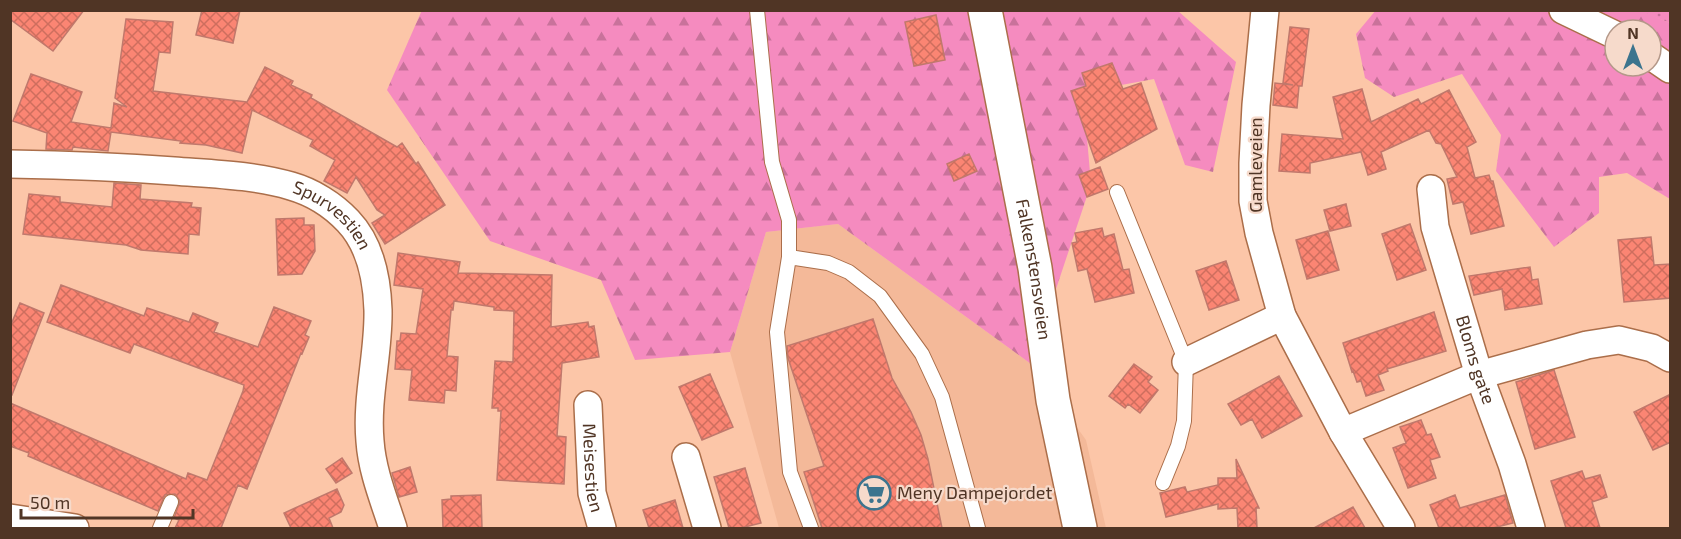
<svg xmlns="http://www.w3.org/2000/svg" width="1681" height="539" font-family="'Exo 2',sans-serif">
	<defs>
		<pattern id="grass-dots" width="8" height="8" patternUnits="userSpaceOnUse" patternTransform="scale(1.5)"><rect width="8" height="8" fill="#f58bbf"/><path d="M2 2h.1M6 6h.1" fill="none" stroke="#c9729b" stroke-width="1.8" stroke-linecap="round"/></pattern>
		<pattern id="forest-firs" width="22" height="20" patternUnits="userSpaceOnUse" patternTransform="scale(1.5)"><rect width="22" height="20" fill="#f58bbf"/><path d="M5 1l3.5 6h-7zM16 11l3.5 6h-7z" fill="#c9729b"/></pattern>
		<pattern id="building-cross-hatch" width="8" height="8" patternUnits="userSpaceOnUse" patternTransform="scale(1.5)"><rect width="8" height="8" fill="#fb8573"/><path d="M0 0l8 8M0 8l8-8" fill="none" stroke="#ce6e5e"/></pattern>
	</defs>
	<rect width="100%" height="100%" fill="#fcc6a8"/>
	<!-- built -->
	<path fill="#f4b999" d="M838,224L1031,364L1086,440L1106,528H779L730,352L766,232Z"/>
	<!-- grass -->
	<path fill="url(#grass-dots)" d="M1639,11H1670V23Z"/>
	<!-- forest -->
	<path fill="url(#forest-firs)" fill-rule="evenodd" d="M422,10L1178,11L1236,62L1213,172L1185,165L1154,79L1083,92L1091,184L1031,364L838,224L766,232L730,352L635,360L601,280L490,241L387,90Z
		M1376,10H1639L1670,23V199L1627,173L1599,177V213L1554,247L1496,171L1501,135L1462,74L1394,97L1365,78L1356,34ZM1615,30H1651V66H1615Z"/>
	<!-- building -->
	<path fill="url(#building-cross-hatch)" stroke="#c0786c" stroke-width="1.5" d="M10,10H84L53,51L10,19Z
		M202,10H240L233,43L196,35Z
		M936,15L945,60L914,66L905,22Z
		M126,19L173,22L170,53L159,52L153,91L247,102L265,67L293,81L291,85L312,95L311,98L397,147L402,143L416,164L418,162L445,205L385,244L372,223L385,215L377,210L356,177L347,193L324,181L335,160L310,146L313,140L252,110L242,153L206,145L180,143L181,141L111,132L108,151L73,147L72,150L46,149L47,133L13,121L31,74L82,92L71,122L111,128L114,103L127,107L115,98Z
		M1290,27L1309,29L1302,86H1299L1297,108L1273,105L1275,83L1293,85L1283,83Z
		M1112,63L1123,89L1141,83L1157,129L1096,163L1071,91L1086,86L1082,73Z
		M1362,89L1371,122L1418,99L1421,104L1449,90L1476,142L1467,147L1475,178L1489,175L1491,181H1493L1504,226L1471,234L1463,202L1453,204L1447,179L1457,177L1441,144L1436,143L1429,130L1381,152L1386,169L1368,175L1361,152L1310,163V173L1279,171L1282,134L1343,139L1333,97Z
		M969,154L977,171L954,181L947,164Z
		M1100,167L1108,189L1087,197L1079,175Z
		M114,183L141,185L140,199L192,203L191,207L201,208L199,235L189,234L188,254L141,250L126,245L23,234L29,194L60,197V202L112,207Z
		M1346,204L1351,226L1330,231L1324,210Z
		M304,218V225H314L315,251L302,274L278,275L276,219Z
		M1410,224L1426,270L1397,280L1382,234Z
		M1102,228L1104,237L1114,234L1123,270L1129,269L1134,293L1095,302L1087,269L1078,271L1072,243L1077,242L1075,233Z
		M1328,231L1339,270L1307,279L1296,240Z
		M1651,237L1654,265L1671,264V298L1624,302L1618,240Z
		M398,253L460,262L458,273L552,275L551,327L588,322L589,327L594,326L599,357L562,363L557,436L566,437L564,484L497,480L501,411H498V408H492L495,361L513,362L514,311L494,310V307L454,301L453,310H451L447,356L458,357L456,391L445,390L444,403L409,400L412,370L395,369L397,341H400L401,333L416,334L423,289L394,285Z
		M1226,261L1239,300L1209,310L1196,271Z
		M1530,267L1532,280L1538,279L1542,304L1505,310L1502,289L1474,295L1469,276Z
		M61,285L144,316L147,308L189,322L193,313L218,323L214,332L258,347L274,307L311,321L305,335L309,337L302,354L301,353L247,489L238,485L221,528H175L179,520L174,518L180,501L175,494L165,495L158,511L28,456L29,453L10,446V403L186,479L188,473L207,480L243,391L244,385L134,344L130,353L47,322Z
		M20,303L44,313L12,395L10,394V327Z
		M1434,312L1446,351L1387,369L1388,371L1378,375L1384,390L1366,396L1361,381L1357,382L1353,371L1352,372L1343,343Z
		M873,319L892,378L911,412L921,435L928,459L942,528H822L804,472L824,466L788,358L787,346Z
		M1134,364L1152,377L1148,382L1158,390L1140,413L1128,404L1125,408L1109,396Z
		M1554,370L1575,437L1535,449L1516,382Z
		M710,374L733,427L702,440L679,387Z
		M1279,376L1302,416L1262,438L1252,419L1241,425L1228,404Z
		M1671,394V442L1653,450L1634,412Z
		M1421,420L1427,435L1431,434L1440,457L1430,460L1436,478L1408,488L1393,448L1406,443L1400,427Z
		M342,458L352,473L336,483L326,469Z
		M1236,459L1259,508H1256L1257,528H1238L1237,508L1218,509V504L1166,517L1160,493L1185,487L1187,492L1218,485V478H1237Z
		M410,467L417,492L399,497L392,473Z
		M745,468L761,523L741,528H729L714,477Z
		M1582,471L1585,479L1600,475L1607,497L1592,502L1600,528H1566L1551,481Z
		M337,489L344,505L341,512L329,518L333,528H291L284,513Z
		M481,495L482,528H443L442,500L451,499V496Z
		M1455,495L1460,508L1505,495L1513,523L1493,528H1439L1430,505Z
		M675,500L683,528H649L643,510Z
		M1353,507L1365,528H1314Z"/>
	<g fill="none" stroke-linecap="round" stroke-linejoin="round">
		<defs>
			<path id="lane" d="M757,10L772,162L789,220V257L777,332L790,472L811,528
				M1117,192L1186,362L1184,421L1178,446L1163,483
				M789,257L828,263L849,272L880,296L922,354L942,397L978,528
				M160,528L171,502"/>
			<g id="street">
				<path d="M1265,10L1256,105L1253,163V201L1259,233L1282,316L1343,432L1401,528"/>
				<path d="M1563,10L1615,35"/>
				<path d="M1651,56L1670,69"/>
				<path id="s1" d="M10,164C65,165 119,167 174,171C212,174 254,175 291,186C312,192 333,205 348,221C370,244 377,279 378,310C379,353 366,397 370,441C372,471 384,500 393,528"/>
				<path id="s2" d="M1431,189L1435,227L1479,375L1512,464L1531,528"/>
				<path d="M1186,362L1282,316"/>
				<path id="s3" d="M588,405L592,493L602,528"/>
				<path d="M1343,432L1479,375L1587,345L1619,340L1652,348L1670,358"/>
				<path d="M686,457L707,528"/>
				<path d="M10,518L75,528"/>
			</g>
			<g id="primary">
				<path id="s4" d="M985,10L1035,268L1053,400L1080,528"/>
			</g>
		</defs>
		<!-- lane casing -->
		<use href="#lane" stroke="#ab6e4a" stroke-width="16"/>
		<!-- street casing -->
		<use href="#street" stroke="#ab6e4a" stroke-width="30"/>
		<!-- primary casing -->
		<use href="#primary" stroke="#ab6e4a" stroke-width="36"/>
		<!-- lane -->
		<use href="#lane" stroke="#fff" stroke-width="14"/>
		<!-- street -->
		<use href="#street" stroke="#fff" stroke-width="27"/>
		<!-- primary -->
		<use href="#primary" stroke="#fff" stroke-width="33"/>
	</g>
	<!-- icons -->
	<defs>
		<symbol id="supermarket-ring" viewBox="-11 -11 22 22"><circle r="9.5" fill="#f6dacb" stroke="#3c748e" stroke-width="1.5"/><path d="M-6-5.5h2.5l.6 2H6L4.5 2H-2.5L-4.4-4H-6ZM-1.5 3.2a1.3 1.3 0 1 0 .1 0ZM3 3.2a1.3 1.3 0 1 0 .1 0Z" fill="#3c748e"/></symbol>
	</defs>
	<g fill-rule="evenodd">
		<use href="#supermarket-ring" x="855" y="474" width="38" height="38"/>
	</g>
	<g text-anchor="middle" stroke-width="4.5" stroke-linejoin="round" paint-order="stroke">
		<!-- street labels -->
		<g font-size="18" fill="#503525" stroke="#f6dacb">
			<text transform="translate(1256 165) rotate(-90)" y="6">Gamleveien</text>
			<text dy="6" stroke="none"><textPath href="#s1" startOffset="334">Spurvestien</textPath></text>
			<text dy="6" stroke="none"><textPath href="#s4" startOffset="264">Falkenstensveien</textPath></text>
			<text dy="6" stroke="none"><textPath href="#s2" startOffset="177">Bloms gate</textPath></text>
			<text dy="6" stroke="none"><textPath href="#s3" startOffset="63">Meisestien</textPath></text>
		</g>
		<!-- poi labels -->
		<g font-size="18" fill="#503525" stroke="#f6dacb" text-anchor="start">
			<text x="897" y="499">Meny Dampejordet</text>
		</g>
	</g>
	<!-- border -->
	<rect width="1681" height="539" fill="none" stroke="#503525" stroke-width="24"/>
	<!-- north arrow -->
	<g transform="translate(1633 48)"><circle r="28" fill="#f6dacb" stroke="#b49889" stroke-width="1.5"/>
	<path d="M0-4.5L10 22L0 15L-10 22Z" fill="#3c748e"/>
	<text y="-9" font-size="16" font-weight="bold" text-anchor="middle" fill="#503525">N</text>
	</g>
	<!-- scale -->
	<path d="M21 509v9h172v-9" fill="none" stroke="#503525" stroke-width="3"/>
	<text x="30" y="509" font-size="18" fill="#503525" stroke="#f6dacb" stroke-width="4.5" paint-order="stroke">50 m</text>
</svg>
